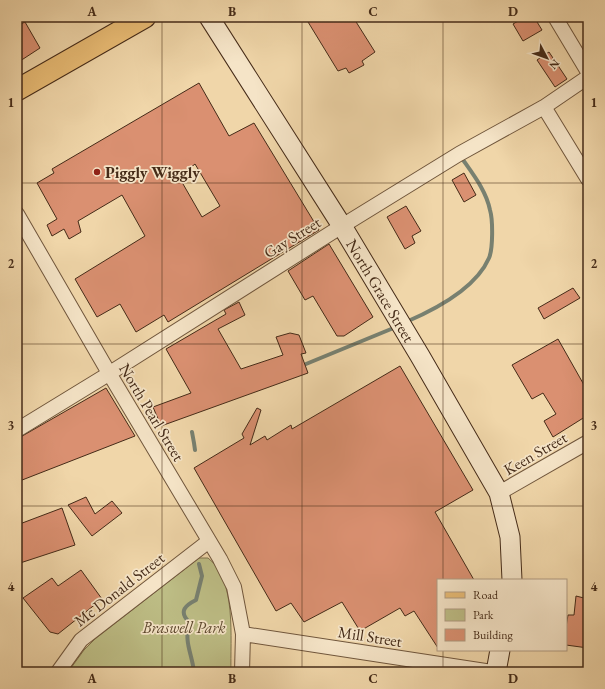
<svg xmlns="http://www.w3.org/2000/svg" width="605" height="689" font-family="'EB Garamond',serif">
	<rect width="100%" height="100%" fill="#f0d6a9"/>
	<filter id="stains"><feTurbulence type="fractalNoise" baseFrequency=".005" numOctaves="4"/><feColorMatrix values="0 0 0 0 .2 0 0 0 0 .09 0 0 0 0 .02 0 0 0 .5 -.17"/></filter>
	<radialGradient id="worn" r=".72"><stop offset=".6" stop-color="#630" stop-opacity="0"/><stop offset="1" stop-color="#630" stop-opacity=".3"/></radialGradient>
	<!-- green -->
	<path fill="#bdbd85" stroke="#81744e" d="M199,558H208C237,580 230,639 231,672H68L84,650L95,639Z"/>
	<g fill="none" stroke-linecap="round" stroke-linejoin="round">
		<!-- stream -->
		<path stroke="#788070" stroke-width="4" d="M406,322C434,310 476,288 489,258C493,249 493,220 490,210C486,190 472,173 461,157
			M306,364L396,327
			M192,432L194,443L195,450
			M194,672C192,653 184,644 189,622C178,611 186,605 196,600L202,576L199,564"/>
	</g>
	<!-- building -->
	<path fill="#da9071" stroke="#452b18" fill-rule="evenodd" d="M305,17H353L375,52L362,61L364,65L349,73L346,68L338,71Z
		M525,17H534L542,30L523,41L513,24Z
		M25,22L40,48L17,63V26Z
		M549,52L567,79L555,87L537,60Z
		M199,83L229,136L254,123L319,230L168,322L164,315L136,332L120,304L97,317L75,279L145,236L122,195L78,221L81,232L69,239L64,229L52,236L47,225L57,219L37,183L54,173L52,169ZM195,164L220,206L202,217L179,177Z
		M464,173L476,195L464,202L452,180Z
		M406,206L421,231L412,236L415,243L405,249L387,217Z
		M329,244L373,317L344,336H337L313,296L305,300L288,271Z
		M573,288L580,298L544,319L538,308Z
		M239,302L245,315L218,329L241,369L283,355L276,337L290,333L299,335L306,353L301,354L308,373L161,426L153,407L191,393L166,349L226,314L224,310Z
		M558,339L588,392V415L553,437L544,421L556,414L543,393L532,399L512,365Z
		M400,366L473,490L435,512L474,580H438V648L414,611L405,616L400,608L360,631L342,602L304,622L291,603L276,611L194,468L244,438L242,434L257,408L261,410L250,445L265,436L267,440L291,425L292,429Z
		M106,388L135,436L17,482V439Z
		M86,497L95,514L112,501L122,513L92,536L68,505Z
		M62,508L75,545L17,564V525Z
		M81,570L102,599L58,634L50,632L23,598L52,578L58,586Z
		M576,596L588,599V648L566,645V627L568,615H574Z"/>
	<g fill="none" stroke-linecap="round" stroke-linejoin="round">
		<defs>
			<path id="minor" d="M555,17L588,72
				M544,107L588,179
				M17,214L109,373L220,559L234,587L243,634L242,672
				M17,430L102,378L342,226L459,154L544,107L588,77
				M499,493L588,442
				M243,634L492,672
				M58,672L81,640L209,541"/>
			<g id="secondary">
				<path id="s1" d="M209,17L342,226L420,356L499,493L510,537L512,580"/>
				<path d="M496,672L500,650"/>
			</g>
			<path id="primary" d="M17,90L145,17"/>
		</defs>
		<!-- minor casing -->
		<use href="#minor" stroke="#70563c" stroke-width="16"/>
		<!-- secondary casing -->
		<use href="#secondary" stroke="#452b18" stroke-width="21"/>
		<!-- primary casing -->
		<use href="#primary" stroke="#452b18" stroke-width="23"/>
		<!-- minor -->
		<use href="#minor" stroke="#f5e4c7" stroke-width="14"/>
		<!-- secondary -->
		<use href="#secondary" stroke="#f5e4c7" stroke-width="19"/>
		<!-- primary -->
		<use href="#primary" stroke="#e8bb74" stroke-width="21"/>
	</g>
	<!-- grid -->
	<path fill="none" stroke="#452b18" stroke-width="1" stroke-opacity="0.55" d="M162,17V672M302,17V672M443,17V580M17,183H588M17,344H588M17,506H588M443,650V672"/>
	<!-- markers -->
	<circle fill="#8f2418" stroke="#f5e4c7" stroke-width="1.5" cx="97" cy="172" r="4"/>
	<g text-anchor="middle" stroke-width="3.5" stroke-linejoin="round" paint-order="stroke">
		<!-- poi labels -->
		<g font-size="16" font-weight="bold" fill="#452b18" stroke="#f5e4c7" text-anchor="start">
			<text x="105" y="178">Piggly Wiggly</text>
		</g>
		<!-- street labels -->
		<g font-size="16" fill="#452b18" stroke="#f5e4c7">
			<text transform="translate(292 237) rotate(-32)" y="6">Gay Street</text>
			<text dy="6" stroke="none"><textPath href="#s1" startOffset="323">North Grace Street</textPath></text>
			<text transform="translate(152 412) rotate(59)" y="6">North Pearl Street</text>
			<text transform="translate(535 453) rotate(-30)" y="6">Keen Street</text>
			<text transform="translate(119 589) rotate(-38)" y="6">Mc Donald Street</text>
			<text transform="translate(370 636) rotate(9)" y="6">Mill Street</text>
		</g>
		<!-- park labels -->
		<g font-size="16" font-style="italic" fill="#5d482e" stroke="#f5e4c7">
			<text x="184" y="633">Braswell Park</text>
		</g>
	</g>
	<!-- margin -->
	<rect width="605" height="689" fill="none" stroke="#f0d6a9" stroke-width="44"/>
	<!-- legend -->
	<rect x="437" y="579" width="130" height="72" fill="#f5e4c7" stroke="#af9a81"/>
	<rect x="445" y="592" width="20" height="6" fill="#e8bb74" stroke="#af9a81"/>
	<text x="473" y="599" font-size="12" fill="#452b18">Road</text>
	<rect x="445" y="609" width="20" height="12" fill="#bdbd85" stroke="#af9a81"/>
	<text x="473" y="619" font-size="12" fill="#452b18">Park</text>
	<rect x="445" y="629" width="20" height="12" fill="#da9071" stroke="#af9a81"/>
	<text x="473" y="639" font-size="12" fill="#452b18">Building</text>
	<!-- north arrow -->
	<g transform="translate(547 58) rotate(131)" stroke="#f5e4c7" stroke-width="3" paint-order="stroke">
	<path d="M0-3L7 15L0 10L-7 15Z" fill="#452b18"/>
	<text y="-6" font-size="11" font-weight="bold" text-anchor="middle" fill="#452b18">N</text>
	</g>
	<rect x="22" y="22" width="561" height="645" fill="none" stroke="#452b18" stroke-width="1.5"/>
	<g font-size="13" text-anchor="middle" font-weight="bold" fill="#452b18">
		<text x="92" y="16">A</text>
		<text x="232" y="16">B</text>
		<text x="373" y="16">C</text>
		<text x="513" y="16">D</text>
		<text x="11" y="107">1</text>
		<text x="594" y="107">1</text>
		<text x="11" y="268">2</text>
		<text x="594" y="268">2</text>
		<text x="11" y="430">3</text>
		<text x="594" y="430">3</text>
		<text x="11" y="591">4</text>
		<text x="594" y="591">4</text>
		<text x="92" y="683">A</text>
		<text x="232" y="683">B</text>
		<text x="373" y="683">C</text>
		<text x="513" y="683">D</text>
	</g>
	<rect width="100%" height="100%" filter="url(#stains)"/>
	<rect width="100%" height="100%" fill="url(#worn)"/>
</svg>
